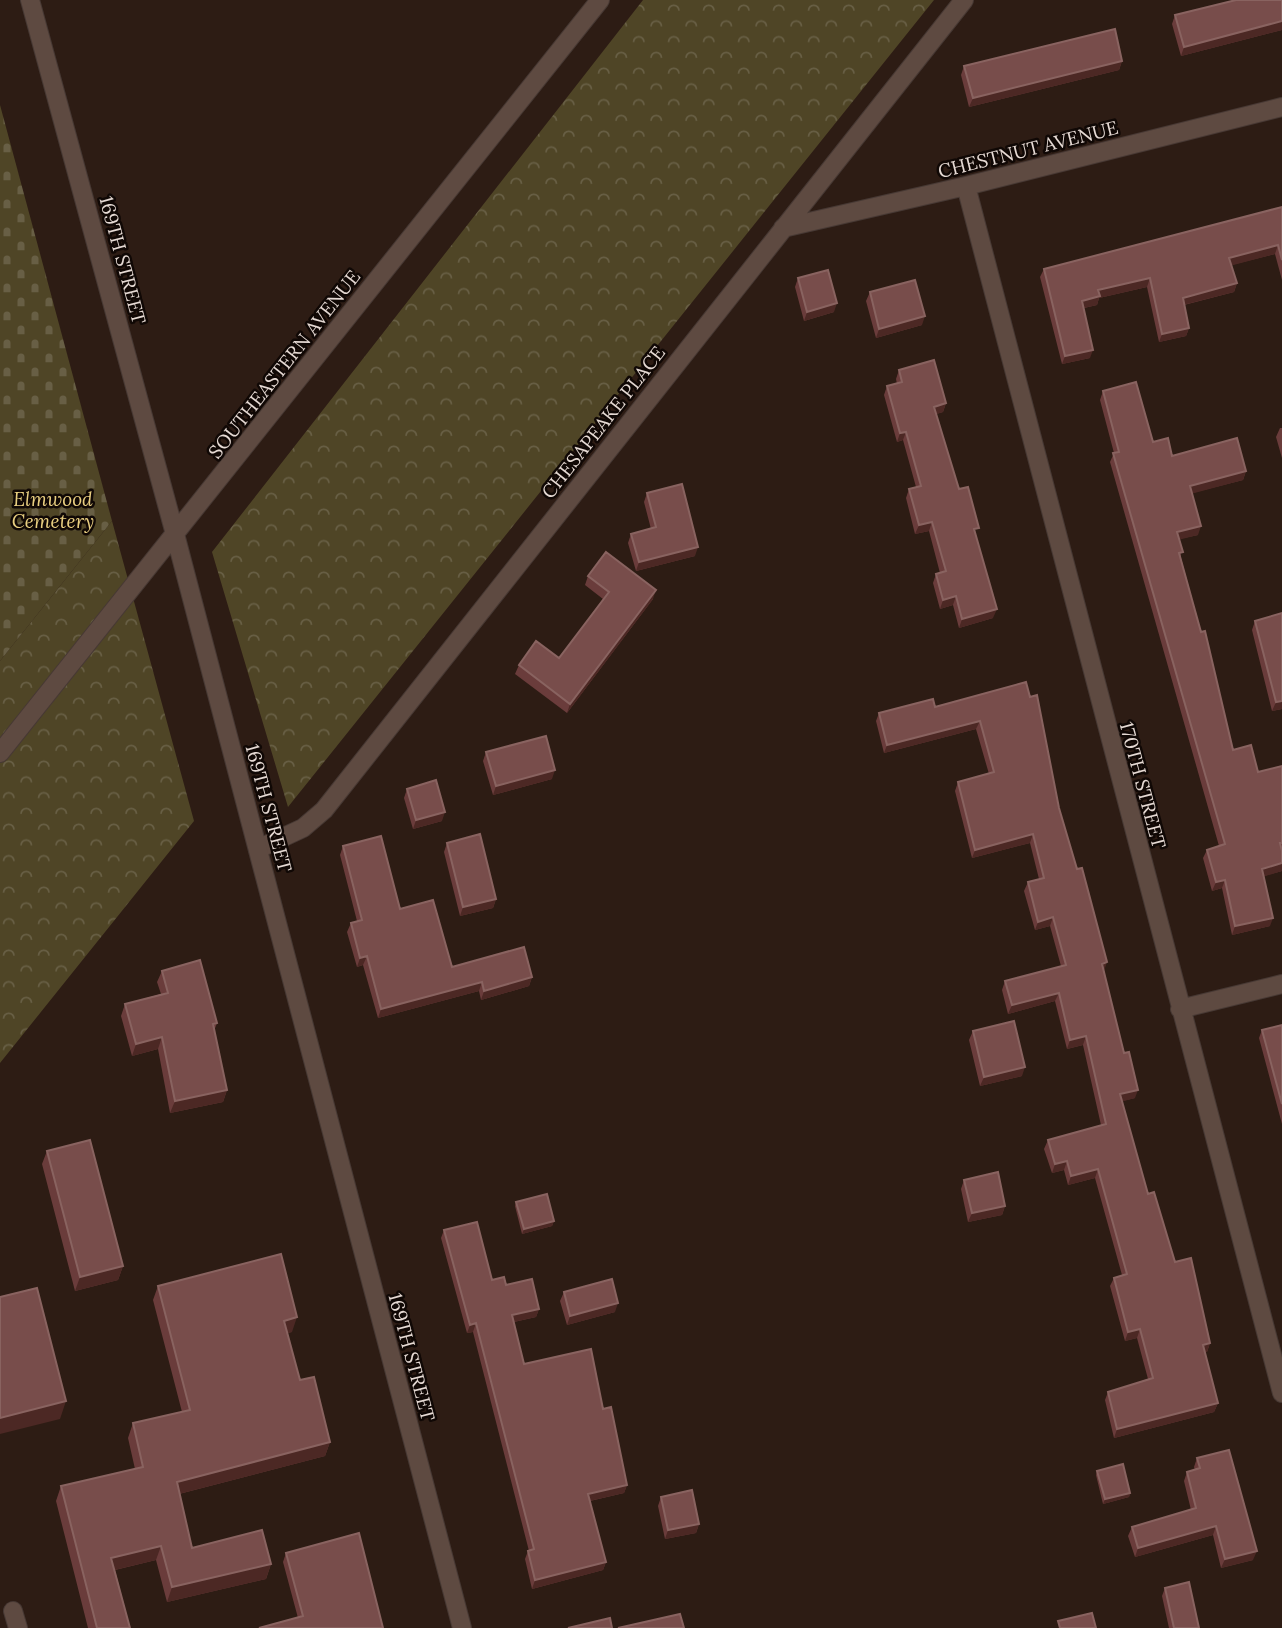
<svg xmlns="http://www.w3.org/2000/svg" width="1282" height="1628" font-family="Lora,serif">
	<defs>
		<pattern id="forest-crowns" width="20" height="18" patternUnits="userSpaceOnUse" patternTransform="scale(1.75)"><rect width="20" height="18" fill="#4f4526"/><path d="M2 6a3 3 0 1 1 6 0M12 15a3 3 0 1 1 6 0" fill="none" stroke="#685f45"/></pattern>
		<pattern id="cemetery-stones" width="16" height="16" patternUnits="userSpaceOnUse" patternTransform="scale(1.75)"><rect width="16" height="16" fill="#4f4526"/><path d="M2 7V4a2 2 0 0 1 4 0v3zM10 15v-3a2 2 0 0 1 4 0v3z" fill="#685f45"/></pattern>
	</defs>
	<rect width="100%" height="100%" fill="#2d1c14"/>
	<!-- forest -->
	<path fill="url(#forest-crowns)" d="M643,0H934L288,807L212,552Z
		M112,521L194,821L0,1063V661Z"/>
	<!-- cemetery -->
	<path fill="url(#cemetery-stones)" d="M0,105L112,521L0,661Z"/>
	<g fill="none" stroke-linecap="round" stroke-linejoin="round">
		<defs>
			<path id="minor" d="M966,186L1282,1393
				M783,228L966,186L1282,107
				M258,849L303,828L324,810L964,0
				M1180,1009L1282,984
				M13,1611L18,1628"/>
			<path id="tertiary" d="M30,0L175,534L462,1628
				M0,753L600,0"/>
		</defs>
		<!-- minor casing -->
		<use href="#minor" stroke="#473934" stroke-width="20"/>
		<!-- tertiary casing -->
		<use href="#tertiary" stroke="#473934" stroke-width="20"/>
		<!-- minor -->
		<use href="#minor" stroke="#5e4a41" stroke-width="18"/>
		<!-- tertiary -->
		<use href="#tertiary" stroke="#5e4a41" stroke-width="18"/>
	</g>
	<!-- wall -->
	<path fill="#6a3c3b" d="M1282,0V30L1181,56L1172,24L1175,15Z
		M1122,61L1119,70L969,107L961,75L964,66Z
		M1282,207V280L1275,254L1231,265L1237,283L1234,292L1184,305L1189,328L1186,336L1159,342L1147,287L1099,298L1097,305L1084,308L1090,358L1062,364L1040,277L1044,269Z
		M798,278L834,312L804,321L795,287Z
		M870,292L922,325L876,338L866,301Z
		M899,370L946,403L943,412L936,414L959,489L976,536L993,618L959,628L953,605L940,609L933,583L936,574L940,573L929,531L915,534L906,498L909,489L916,487L903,440L897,442L884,395L887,386L897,384L896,379Z
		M1103,391L1153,442L1172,456L1246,471L1243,480L1192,493L1198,535L1179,539L1181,558L1233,750L1258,772L1282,766V871L1264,876L1270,926L1232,935L1222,888L1212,891L1203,858L1207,850L1219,846L1110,462L1114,453L1100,400Z
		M1280,428H1282V458L1276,437Z
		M647,493L695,556L636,571L628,543L631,534L651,529L644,502Z
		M588,576L653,599L567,713L515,674L519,665L559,658L603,599L585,585Z
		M1282,613V709L1272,711L1252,630L1255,621Z
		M1026,682L1059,808L1104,971L1135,1098L1122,1101L1148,1194L1175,1262L1210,1343L1207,1352H1205L1218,1403L1214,1412L1114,1438L1105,1400L1108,1392L1148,1379L1137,1338L1125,1341L1110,1286L1114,1278L1122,1275L1095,1178L1068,1185L1064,1170L1052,1173L1044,1149L1048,1140L1101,1125L1083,1045L1067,1049L1055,1001L1008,1014L1002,990L1005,981L1061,966L1050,926L1035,930L1024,891L1028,882L1039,879L1030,843L972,858L955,791L958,782L989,774L976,729L884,753L876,721L879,713L935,707Z
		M486,752L552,779L493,795L483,761Z
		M407,789L442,821L413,829L404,798Z
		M447,843L496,899L493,908L460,916L444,852Z
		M343,846L452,967L532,977L529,986L481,1000L479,991L378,1018L363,965L357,967L347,932L351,923L357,921L340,855Z
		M162,971L217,1023L214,1031L227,1090L223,1102L170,1113L158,1049L132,1056L121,1016L125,1004L161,994L157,982Z
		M1282,1025V1124L1259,1038L1262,1030Z
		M973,1031L1022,1076L980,1086L969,1040Z
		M47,1151L123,1266L118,1280L75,1291L42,1164Z
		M964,1180L1005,1206L1002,1215L968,1222L961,1189Z
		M516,1202L554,1221L552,1226L522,1234L515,1206Z
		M444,1230L492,1280L506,1285L539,1309L536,1317L514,1322L524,1364L603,1409L627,1485L624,1493L590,1501L606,1562L603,1570L532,1589L525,1559L528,1551H529L473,1332L467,1333L441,1238Z
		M158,1286L292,1332L287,1333L300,1380L330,1442L325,1456L179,1494L192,1548L271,1564L266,1579L167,1602L156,1560L115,1570L130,1628H88L56,1501L61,1486L135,1469L128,1438L133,1423L182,1412L153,1300Z
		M564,1292L615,1312L567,1325L560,1301Z
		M1197,1458L1253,1560L1221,1568L1213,1535L1135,1557L1128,1536L1132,1527L1191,1510L1184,1481L1187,1472L1195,1470L1194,1467Z
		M1097,1471L1130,1493L1129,1497L1103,1504L1096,1475Z
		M661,1497L699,1524L696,1533L665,1539L658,1506Z
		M286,1553L383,1628L298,1618L283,1562Z
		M1165,1588L1199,1628H1169L1162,1596Z"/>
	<!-- shaded-wall -->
	<path fill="#4c2824" d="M1282,21V30L1181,56L1184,47Z
		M1122,61L1119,70L969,107L973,98Z
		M1278,245L1275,254L1226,267L1229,258Z
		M1150,278L1147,287L1099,298L1097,305L1079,309L1082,301L1098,290Z
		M1237,283L1234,292L1179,306L1183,298Z
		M837,303L834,312L804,321L807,312Z
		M925,316L922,325L876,338L879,329Z
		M1189,328L1186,336L1159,342L1162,334Z
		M1093,350L1090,358L1062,364L1065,356Z
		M946,403L943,412L930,416L934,407Z
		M906,432L903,440L897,442L900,433Z
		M1246,471L1243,480L1187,495L1190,486Z
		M932,522L929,531L915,534L919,525Z
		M1201,526L1198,535L1174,541L1177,532Z
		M698,547L695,556L636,571L639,562Z
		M656,590L653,599L567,713L570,704Z
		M956,596L953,605L940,609L943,600Z
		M997,609L993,618L959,628L962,619Z
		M1282,701V709L1272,711L1276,702Z
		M980,721L976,729L884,753L887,745Z
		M555,770L552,779L493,795L496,786Z
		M445,812L442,821L413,829L416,820Z
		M1033,834L1030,843L972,858L975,850Z
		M1282,863V871L1259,878L1262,869Z
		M1225,880L1222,888L1212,891L1216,882Z
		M496,899L493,908L460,916L463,907Z
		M1053,917L1050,926L1035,930L1038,922Z
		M1273,918L1270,926L1232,935L1235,926Z
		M367,956L363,965L357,967L360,958Z
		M1107,962L1104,971L1102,964Z
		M532,977L529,986L481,1000L484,991Z
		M482,982L479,991L378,1018L381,1009Z
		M1059,993L1055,1001L1008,1014L1012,1005Z
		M1086,1036L1083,1045L1067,1049L1070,1040Z
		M162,1037L158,1049L132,1056L136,1044Z
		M1025,1067L1022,1076L980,1086L984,1077Z
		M227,1090L223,1102L170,1113L175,1101Z
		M1138,1090L1135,1098L1117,1103L1120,1094Z
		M1067,1161L1064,1170L1052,1173L1055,1164Z
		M1098,1169L1095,1178L1068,1185L1071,1176Z
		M1005,1206L1002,1215L968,1222L972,1213Z
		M554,1221L552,1226L522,1234L524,1229Z
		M123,1266L118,1280L75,1291L80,1277Z
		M618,1303L615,1312L567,1325L570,1316Z
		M539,1309L536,1317L509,1323L512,1315Z
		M297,1317L292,1332L279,1335L284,1321Z
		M476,1323L473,1332L467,1333L470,1325Z
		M1140,1329L1137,1338L1125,1341L1128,1332Z
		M1210,1343L1207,1352L1200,1354L1203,1345Z
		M66,1401L60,1419L0,1434V1418Z
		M1218,1403L1214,1412L1114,1438L1117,1429Z
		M330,1442L325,1456L171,1496L177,1482Z
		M627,1485L624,1493L585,1502L588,1494Z
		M1130,1493L1129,1497L1103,1504L1105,1499Z
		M699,1524L696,1533L665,1539L668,1530Z
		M1216,1526L1213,1535L1135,1557L1138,1548Z
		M161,1546L156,1560L106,1572L111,1558Z
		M1257,1551L1253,1560L1221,1568L1225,1559Z
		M606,1562L603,1570L532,1589L535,1580Z
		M271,1564L266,1579L167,1602L172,1587Z"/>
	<!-- building -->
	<path fill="#784d4b" stroke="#896360" stroke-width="2" d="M1236,0H1282V21L1184,47L1175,15Z
		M1115,29L1122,61L973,98L964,66Z
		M1282,207V260L1278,245L1229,258L1237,283L1183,298L1189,328L1162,334L1150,278L1098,290L1100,296L1082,301L1093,350L1065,356L1044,269Z
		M828,270L837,303L807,312L798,278Z
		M915,280L925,316L879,329L870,292Z
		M934,360L946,403L934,407L959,489L968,487L979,528L974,529L997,609L962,619L956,596L943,600L936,574L946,571L932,522L919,525L909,489L921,486L906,432L900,433L887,386L902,382L899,370Z
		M1136,382L1153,442L1168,438L1172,456L1237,438L1246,471L1190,486L1201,526L1177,532L1183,552L1179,553L1201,632L1205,631L1233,750L1251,745L1258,772L1282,766V843H1280L1282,851V863L1262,869L1273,918L1235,926L1225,880L1216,882L1207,850L1225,844L1113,453L1119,452L1103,391Z
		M682,484L698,547L639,562L631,534L656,527L647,493Z
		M606,552L656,590L570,704L519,665L536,641L559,658L609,592L588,576Z
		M1282,613V701L1276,702L1255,621Z
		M1026,682L1030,697L1037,695L1059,808L1077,869L1082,868L1107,962L1102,964L1124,1053L1129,1052L1138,1090L1120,1094L1148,1194L1154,1192L1175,1262L1191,1258L1210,1343L1203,1345L1218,1403L1117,1429L1108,1392L1153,1378L1140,1329L1128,1332L1114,1278L1127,1274L1098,1169L1071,1176L1067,1161L1055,1164L1048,1140L1106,1124L1086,1036L1070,1040L1059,993L1012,1005L1005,981L1066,965L1053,917L1038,922L1028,882L1044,878L1033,834L975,850L958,782L994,772L980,721L887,745L879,713L933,699L935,707Z
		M546,736L555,770L496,786L486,752Z
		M436,780L445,812L416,820L407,789Z
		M480,834L496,899L463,907L447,843Z
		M381,836L400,909L433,900L452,967L524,947L532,977L484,991L482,982L381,1009L367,956L360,958L351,923L362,920L343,846Z
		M200,960L217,1023L213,1024L227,1090L175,1101L162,1037L136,1044L125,1004L168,993L162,971Z
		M1014,1021L1025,1067L984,1077L973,1031Z
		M1282,1025V1104L1262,1030Z
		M90,1140L123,1266L80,1277L47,1151Z
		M998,1172L1005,1206L972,1213L964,1180Z
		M547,1194L554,1221L524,1229L516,1202Z
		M477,1222L492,1280L504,1277L506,1285L532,1279L539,1309L512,1315L524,1364L591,1349L603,1409L611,1407L627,1485L588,1494L606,1562L535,1580L528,1551L534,1549L476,1323L470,1325L444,1230Z
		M281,1254L297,1317L284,1321L300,1380L314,1377L330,1442L177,1482L192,1548L262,1530L271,1564L172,1587L161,1546L111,1558L130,1628H97L61,1486L143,1467L133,1423L190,1410L158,1286Z
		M612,1279L618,1303L570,1316L564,1292Z
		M37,1288L66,1401L0,1418V1297Z
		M1229,1450L1257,1551L1225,1559L1216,1526L1138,1548L1132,1527L1196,1508L1187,1472L1200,1468L1197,1458Z
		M1123,1464L1130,1493L1105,1499L1097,1471Z
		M692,1490L699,1524L668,1530L661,1497Z
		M359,1533L383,1628H259L303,1616L286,1553Z
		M1189,1582L1199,1628H1174L1165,1588Z
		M1092,1613L1096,1628H1060L1058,1621Z
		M680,1614L684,1628H618Z
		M610,1618L612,1628H568Z"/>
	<g text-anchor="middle" stroke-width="5" stroke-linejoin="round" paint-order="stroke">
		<!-- street labels -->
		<g font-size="19" fill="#e6dad4" stroke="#100805">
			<text transform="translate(1028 149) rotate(-14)" y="7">CHESTNUT AVENUE</text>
			<text transform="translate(123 260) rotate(75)" y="7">169TH STREET</text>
			<text transform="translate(284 364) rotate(-52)" y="7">SOUTHEASTERN AVENUE</text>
			<text transform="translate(603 422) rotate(-52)" y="7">CHESAPEAKE PLACE</text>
			<text transform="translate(1143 785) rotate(75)" y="7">170TH STREET</text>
			<text transform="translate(269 808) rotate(75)" y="7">169TH STREET</text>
			<text transform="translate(412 1357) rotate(75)" y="7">169TH STREET</text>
		</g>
		<!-- park labels -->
		<g font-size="19" font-style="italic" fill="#e9cf81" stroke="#100805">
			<text x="53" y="506">Elmwood<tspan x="53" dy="22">Cemetery</tspan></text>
		</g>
	</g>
</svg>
